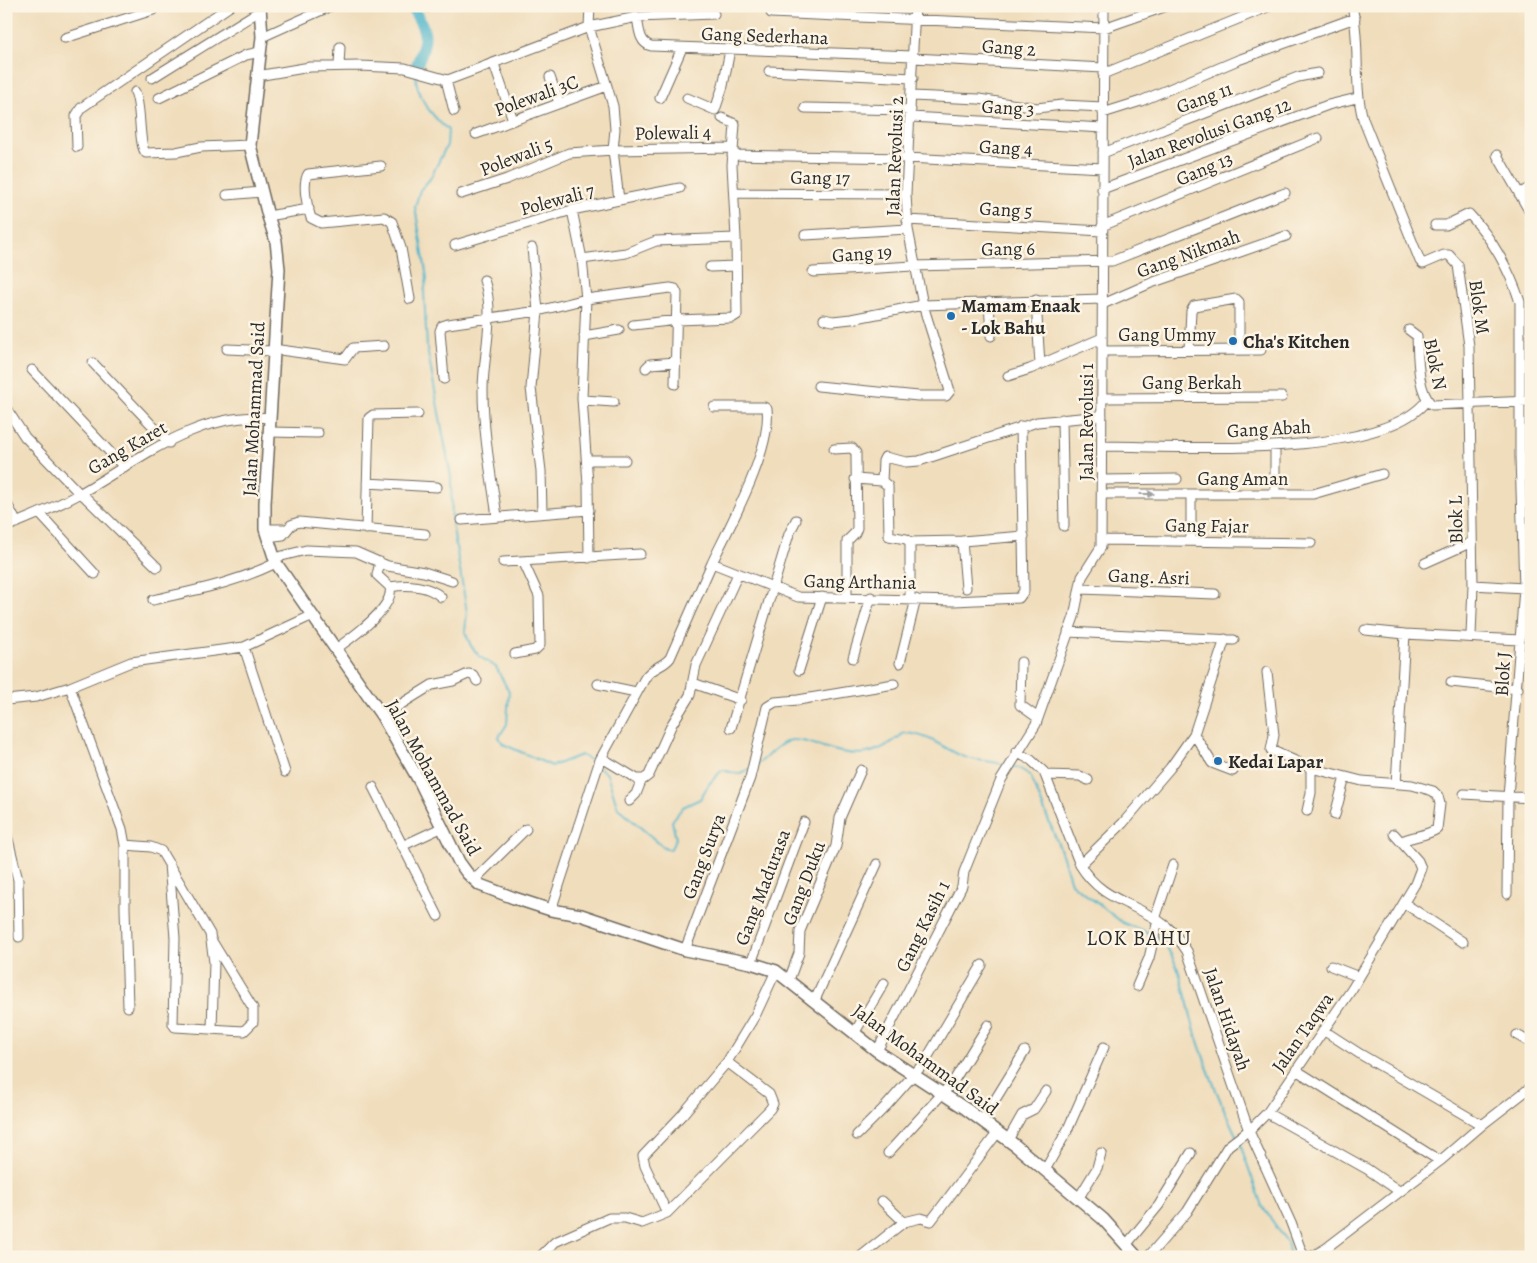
<svg xmlns="http://www.w3.org/2000/svg" width="1537" height="1263" font-family="Alegreya,serif">
	<rect width="100%" height="100%" fill="#fcf5e5"/>
	<filter id="ink" filterUnits="userSpaceOnUse"><feTurbulence type="fractalNoise" baseFrequency=".02" numOctaves="2"/><feDisplacementMap in="SourceGraphic" scale="10" xChannelSelector="R" yChannelSelector="G"/><feConvolveMatrix kernelMatrix="1 2 1 2 8 2 1 2 1" color-interpolation-filters="sRGB"/></filter>
	<filter id="wash" filterUnits="userSpaceOnUse"><feTurbulence type="fractalNoise" baseFrequency=".0096" numOctaves="4" result="noise"/><feDisplacementMap in="SourceGraphic" scale="20" xChannelSelector="R" yChannelSelector="G"/><feGaussianBlur stdDeviation="1.12" result="paint"/><feColorMatrix in="noise" values="0 0 0 0 0 0 0 0 0 0 0 0 0 0 0 0 0 1.4 0 .05"/><feComposite in="paint" operator="in"/></filter>
	<g filter="url(#wash)">
		<rect width="100%" height="100%" fill="#f0ddbc"/>
		<g fill="none" stroke-linecap="round" stroke-linejoin="round">
			<!-- stream -->
			<path stroke="#4cb4cb" stroke-width="2" d="M416,75C416,98 432,116 448,130L447,145L430,179L420,190L415,207L427,278L424,292L427,348L451,477L452,523L467,612L465,632L471,646L480,657L496,667L509,692L507,724L499,737L503,744L552,766L581,755L595,763
				M758,764C767,757 780,742 792,740C801,739 814,744 823,747C858,759 876,756 904,733C935,734 951,757 977,760C989,762 995,761 1007,766
				M1012,767H1017L1030,775L1061,851L1071,883L1123,923L1152,934
				M600,768L607,774L618,808L662,846L670,850L676,839L672,821L683,807L700,799L709,784L722,770L738,774L749,769
				M1157,936C1183,960 1186,1005 1197,1038C1208,1071 1221,1105 1237,1137
				M1239,1141L1262,1206L1287,1242L1290,1257"/>
			<!-- river -->
			<path stroke="#4cb4cb" stroke-width="12" d="M411,6C428,32 428,36 417,65"/>
		</g>
	</g>
	<g filter="url(#ink)">
		<g fill="none" stroke-linecap="round" stroke-linejoin="round">
			<defs>
				<path id="minor" d="M1352,6C1361,45 1353,82 1363,119L1420,261L1423,264L1444,255H1449L1458,265L1469,346L1473,585L1471,636
					M428,7L429,6
					M771,13L1104,28L1167,6
					M637,17C639,28 639,43 651,46L913,56
					M262,37L331,6
					M65,38L153,10L157,6
					M913,58L1103,68
					M494,64L513,120
					M339,66L340,47
					M769,71L913,78
					M1103,74L1270,6
					M257,76L310,67L360,66L405,68L448,80L589,27L637,17L714,14
					M550,77L559,103
					M152,78L261,10
					M446,80L454,111
					M135,92C142,107 138,146 146,153L176,152L201,147L250,145
					M912,96L979,99L1037,108L1062,105L1103,107
					M159,98L246,55L260,52
					M660,98L682,48
					M687,98L715,110L723,86L730,50
					M805,108L911,110
					M1103,113L1141,101L1238,60L1355,18
					M911,117L1103,128
					M476,134L607,86
					M77,147L76,116L81,108L230,6
					M1103,153L1298,77L1318,73
					M732,155L907,158L1103,168
					M1497,155L1531,214
					M381,166L308,174C302,184 307,207 311,218L321,223L384,217L392,222L401,248L410,299
					M1102,189L1328,105L1357,98
					M734,193L906,194
					M461,194L507,179L569,153L613,150L733,148
					M1519,194L1531,187
					M227,195L261,192
					M619,200L680,188
					M572,210L582,259L586,299L582,398L588,484L589,558
					M268,216L309,209
					M907,220L1102,231
					M1435,225H1446L1469,214C1492,238 1510,271 1520,302V456
					M1102,226L1318,138
					M805,235L908,229
					M455,245L572,210L619,200L613,150L615,129L613,106L589,27L590,6
					M532,248L538,311L531,388L541,471L542,513
					M582,259L626,253L656,241L736,238
					M710,267L736,266
					M813,272L913,266L1112,261L1285,193
					M484,280C496,316 483,354 483,390C483,432 491,475 497,516
					M1036,300L1040,365
					M989,302L991,336
					M1103,304L1151,283L1286,236
					M824,319L833,321L851,319L923,305L1102,299
					M633,325L678,320L732,318L737,315L736,238L732,165L735,124L722,118
					M1409,330L1417,336C1418,356 1417,391 1432,405L1531,401
					M584,336L619,330
					M227,349L273,351
					M273,349L345,359L353,348L384,346
					M1189,350L1191,311L1194,306L1236,299L1239,302V350
					M1103,351L1261,350
					M93,363L169,443
					M646,368L650,364L676,362
					M32,370L124,467
					M1008,376L1030,369L1102,338
					M444,379L440,331L442,326L448,324L538,311L586,299L670,288L675,289L677,293L675,384
					M818,386L918,396H946L950,391L923,305L908,229L906,194L915,6
					M1102,398L1282,397
					M583,400L614,402
					M6,408L25,437L80,494
					M1062,419L1064,526
					M269,432L318,433
					M1102,446C1175,446 1381,461 1427,400
					M1275,447V494
					M834,449L852,448L856,453V459L857,528L855,533L847,541V597
					M587,460H625
					M855,479L882,481L888,486L889,536L906,539L910,542V599
					M1102,480L1177,479
					M882,481L883,461L885,457L906,462L919,461L1037,422L1102,416
					M367,483L437,487
					M81,493L157,567
					M1103,494H1313L1382,474
					M1191,494V541
					M6,502L17,523
					M40,514L95,574
					M462,520L589,510
					M6,527C31,517 56,507 79,494C139,460 197,411 270,418
					M265,529H287
					M366,529L369,418L373,415L418,414
					M267,537L283,535L291,525L299,522L425,534
					M1102,540L1311,543
					M962,541L966,588
					M910,542L962,541L1024,536
					M274,558L306,550L356,552L388,566L424,572L452,581
					M503,562L640,554
					M712,563C730,525 772,450 767,409L764,407H714
					M1425,563L1472,542
					M1473,585L1524,588
					M390,587C407,584 428,585 441,597
					M1081,589L1215,594
					M153,600C200,589 232,584 276,563
					M1365,630L1405,634L1520,640
					M1068,632L1234,640
					M244,647L285,772
					M336,649C351,638 395,608 390,587L377,575L380,562
					M515,654L535,650L540,645L539,596L523,561
					M853,658L871,597
					M1021,662L1020,705L1038,718
					M900,663L916,599
					M799,670L822,597
					M1267,672L1274,735L1271,750L1311,768
					M1451,682L1518,689
					M693,683L741,700
					M598,684L636,692
					M70,687L122,829L125,845V908L128,1007
					M6,700L36,697L70,687L131,662L244,647L313,615
					M382,716L432,685L453,681L468,674L473,675L477,681
					M731,728L789,534L796,520
					M1194,734L1212,763L1233,771
					M1016,752L1031,760L1044,772L1080,865C1103,903 1137,902 1167,927C1175,933 1181,942 1187,951L1249,1131L1291,1223L1302,1253L1307,1257L1313,1256L1325,1249L1440,1161L1482,1125
					M602,758L637,779H644L649,775L672,724L690,695L696,665L738,574
					M1045,775L1080,776L1088,780
					M1396,784L1405,634
					M373,787L438,916
					M1464,794L1531,798
					M629,801L636,794L642,779
					M1307,811L1311,793V768L1362,781L1412,785L1433,791L1438,796L1440,804L1437,829C1426,836 1413,836 1402,841
					M1335,815L1345,777
					M6,831L18,880L19,937
					M125,845L151,847L161,851L210,934L214,962L212,1029
					M402,846L443,827
					M169,864L175,938L173,1024L175,1027L244,1031L253,1022V1008L212,941
					M1080,865L1123,823L1170,768L1194,734L1225,639
					M474,880L526,829
					M1507,894L1508,797L1524,588L1520,456H1531
					M1404,903L1463,942
					M551,910L600,760L645,678C652,667 663,667 670,658L712,563L798,597L954,601L1019,598L1024,591L1021,426
					M1155,919L1173,865
					M685,950L750,778L767,707L775,702L798,700L894,684
					M751,963L804,822
					M1331,966L1359,977
					M789,980L799,953L800,931L836,846L840,818L861,770
					M1137,986L1149,958L1158,920
					M815,1000L877,864
					M1323,1030L1360,1054L1482,1125L1531,1087
					M855,1032L884,983
					M1517,1035L1531,1043
					M877,1051L962,886L964,872L1001,780L1036,724L1074,617L1082,577L1101,547L1104,6
					M1296,1070L1440,1161
					M1267,1113L1367,1169L1399,1191
					M982,1121L1025,1051
					M857,1135L887,1105L924,1063L982,965
					M1008,1140L1022,1115L1034,1109L1046,1091
					M888,1153L953,1082L988,1025
					M1045,1170L1067,1131L1104,1047
					M1078,1199L1097,1168L1101,1153
					M882,1201L904,1222
					M667,1213L770,1109L773,1104L769,1094L727,1062
					M1127,1244L1159,1205L1191,1153
					M540,1257L555,1242L609,1218H625L642,1223L667,1213L645,1166L643,1156L682,1115L727,1062L756,1014L776,971
					M860,1257L904,1222L921,1218L931,1221L998,1132
					M1148,1257L1187,1212L1228,1146L1253,1127L1267,1113L1352,989L1415,884L1421,868L1418,861L1394,834"/>
				<path id="tertiary" d="M260,6L262,37L250,145L268,216L276,241L279,269L265,503V529L276,563L382,716L421,784L459,862L467,873L480,885L514,898L551,910L581,915L685,950L751,963L776,971L877,1051L966,1109L1016,1146L1103,1219L1137,1257"/>
			</defs>
			<!-- minor casing -->
			<use href="#minor" stroke="#70695e" stroke-width="11"/>
			<!-- tertiary casing -->
			<use href="#tertiary" stroke="#70695e" stroke-width="14"/>
			<!-- minor -->
			<use href="#minor" stroke="#fff" stroke-width="9"/>
			<!-- tertiary -->
			<use href="#tertiary" stroke="#fff" stroke-width="11"/>
		</g>
		<!-- one-way arrows -->
		<defs><path id="oneway-solid" d="M-6-.8H1V-3.2L6.5 0L1 3.2V.8H-6Z" transform="scale(1.25)"/></defs>
		<use fill="#a0a0a0" href="#oneway-solid" transform="translate(1147 494)"/>
	</g>
	<!-- markers -->
	<g fill="#1f6fb2" stroke="#fcf5e5" stroke-width="2">
		<circle cx="951" cy="316" r="5"/>
		<circle cx="1233" cy="341" r="5"/>
		<circle cx="1218" cy="761" r="5"/>
	</g>
	<g text-anchor="middle" stroke-width="5" stroke-linejoin="round" paint-order="stroke">
		<!-- street labels -->
		<g font-size="19" fill="#2b2b2b" stroke="#fcf5e5">
			<text transform="translate(765 35) rotate(2)" y="7">Gang Sederhana</text>
			<text transform="translate(1009 47) rotate(4)" y="7">Gang 2</text>
			<text transform="translate(536 95) rotate(-20)" y="7">Polewali 3C</text>
			<text transform="translate(1204 97) rotate(-20)" y="7">Gang 11</text>
			<text transform="translate(1008 107) rotate(3)" y="7">Gang 3</text>
			<text transform="translate(673 132) rotate(-1)" y="7">Polewali 4</text>
			<text transform="translate(1209 132) rotate(-20)" y="7">Jalan Revolusi Gang 12</text>
			<text transform="translate(1006 147) rotate(3)" y="7">Gang 4</text>
			<text transform="translate(516 156) rotate(-21)" y="7">Polewali 5</text>
			<text transform="translate(894 156) rotate(-88)" y="7">Jalan Revolusi 2</text>
			<text transform="translate(1204 168) rotate(-23)" y="7">Gang 13</text>
			<text transform="translate(820 177) rotate(1)" y="7">Gang 17</text>
			<text transform="translate(557 199) rotate(-15)" y="7">Polewali 7</text>
			<text transform="translate(1006 209) rotate(3)" y="7">Gang 5</text>
			<text transform="translate(1008 248) rotate(-1)" y="7">Gang 6</text>
			<text transform="translate(862 253) rotate(-4)" y="7">Gang 19</text>
			<text transform="translate(1188 253) rotate(-20)" y="7">Gang Nikmah</text>
			<text transform="translate(1480 307) rotate(82)" y="7">Blok M</text>
			<text x="1167" y="341">Gang Ummy</text>
			<text transform="translate(1436 364) rotate(78)" y="7">Blok N</text>
			<text x="1192" y="389">Gang Berkah</text>
			<text transform="translate(253 409) rotate(-87)" y="7">Jalan Mohammad Said</text>
			<text transform="translate(1086 422) rotate(-90)" y="7">Jalan Revolusi 1</text>
			<text transform="translate(1269 428) rotate(-3)" y="7">Gang Abah</text>
			<text transform="translate(127 447) rotate(-30)" y="7">Gang Karet</text>
			<text x="1243" y="485">Gang Aman</text>
			<text transform="translate(1455 520) rotate(-91)" y="7">Blok L</text>
			<text transform="translate(1207 525) rotate(1)" y="7">Gang Fajar</text>
			<text transform="translate(1149 576) rotate(2)" y="7">Gang. Asri</text>
			<text transform="translate(860 581) rotate(1)" y="7">Gang Arthania</text>
			<text transform="translate(1502 674) rotate(-87)" y="7">Blok J</text>
			<text transform="translate(434 777) rotate(61)" y="7">Jalan Mohammad Said</text>
			<text transform="translate(703 856) rotate(-69)" y="7">Gang Surya</text>
			<text transform="translate(803 883) rotate(-69)" y="7">Gang Duku</text>
			<text transform="translate(762 887) rotate(-69)" y="7">Gang Madurasa</text>
			<text transform="translate(922 926) rotate(-64)" y="7">Gang Kasih 1</text>
			<text transform="translate(1228 1019) rotate(71)" y="7">Jalan Hidayah</text>
			<text transform="translate(1302 1032) rotate(-55)" y="7">Jalan Taqwa</text>
			<text transform="translate(926 1059) rotate(36)" y="7">Jalan Mohammad Said</text>
		</g>
		<!-- poi labels -->
		<g font-size="19" font-weight="bold" fill="#2b2b2b" stroke="#fcf5e5" text-anchor="start">
			<text x="961" y="312">Mamam Enaak<tspan x="961" dy="22">- Lok Bahu</tspan></text>
			<text x="1243" y="348">Cha's Kitchen</text>
			<text x="1228" y="768">Kedai Lapar</text>
		</g>
		<!-- quarter labels -->
		<g font-size="21" letter-spacing="1" fill="#2b2b2b" stroke="#fcf5e5">
			<text x="1139" y="945">LOK BAHU</text>
		</g>
	</g>
	<!-- margin -->
	<rect width="1537" height="1263" fill="none" stroke="#fcf5e5" stroke-width="25"/>
</svg>
